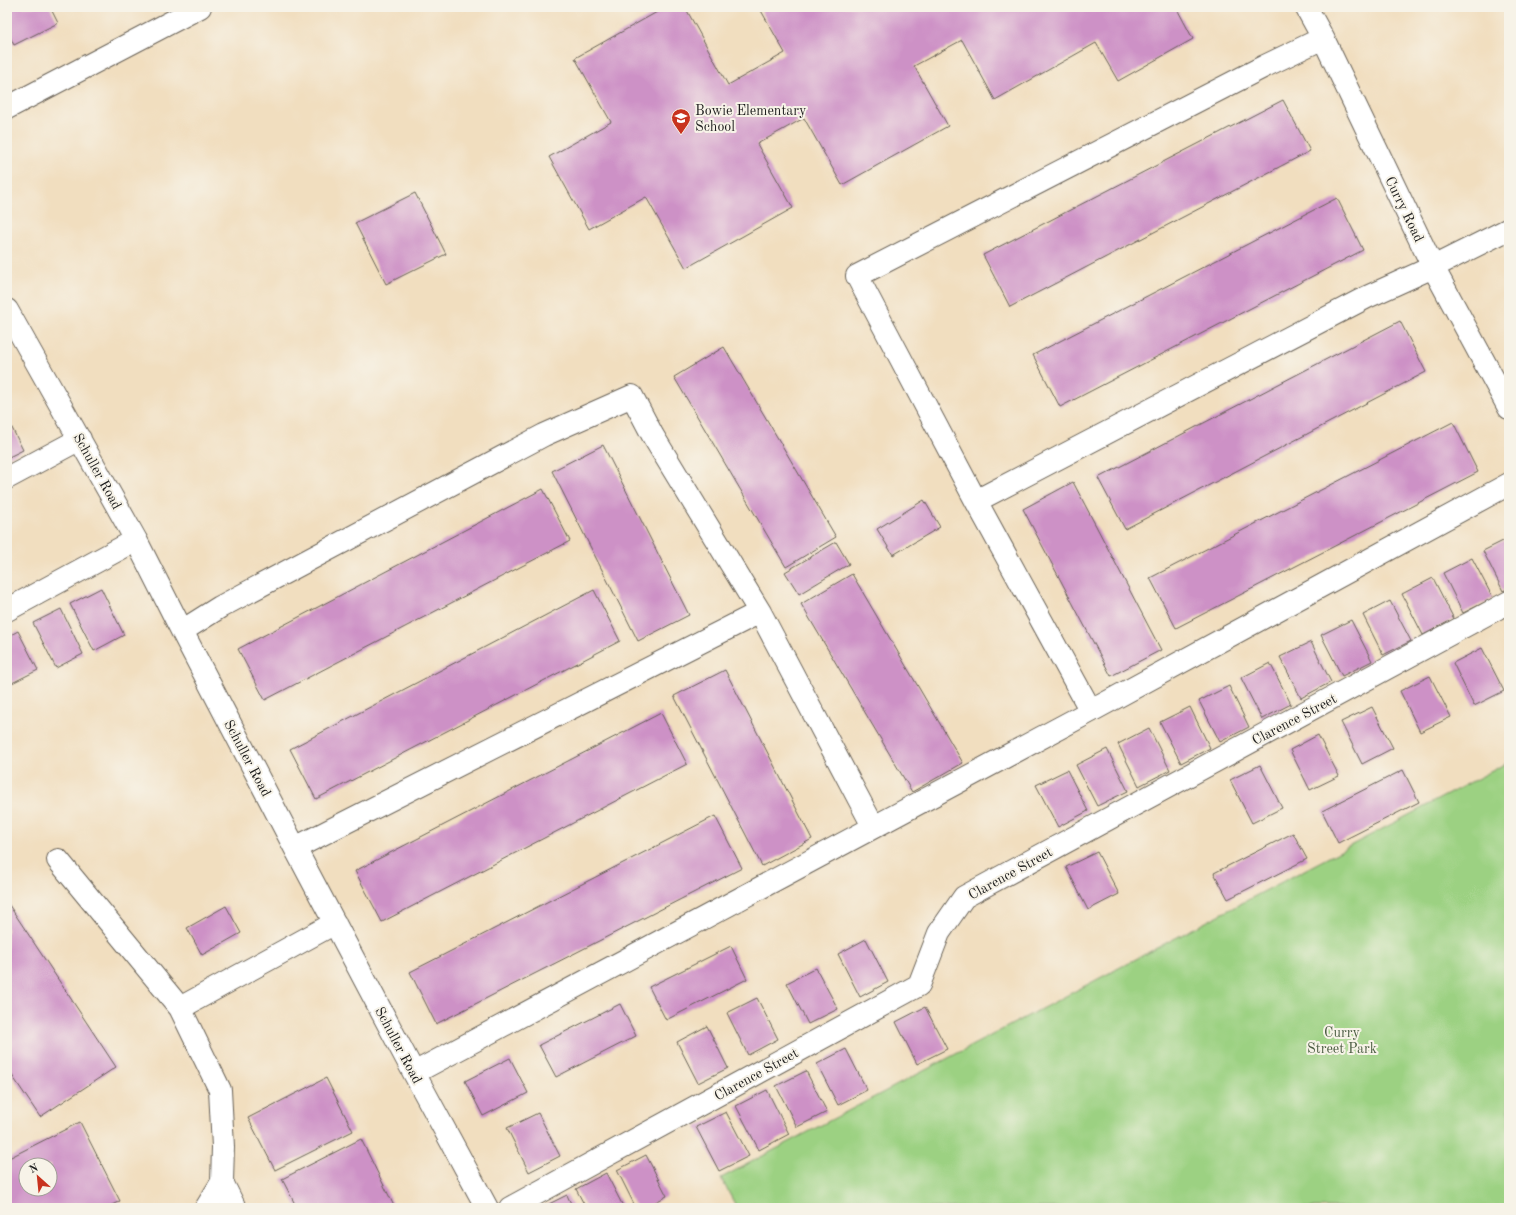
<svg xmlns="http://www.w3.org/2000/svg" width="1516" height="1215" font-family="'Old Standard TT',serif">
	<rect width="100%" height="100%" fill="#f7f3e8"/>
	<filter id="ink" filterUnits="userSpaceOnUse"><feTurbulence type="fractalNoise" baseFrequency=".025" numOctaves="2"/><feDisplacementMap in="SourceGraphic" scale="8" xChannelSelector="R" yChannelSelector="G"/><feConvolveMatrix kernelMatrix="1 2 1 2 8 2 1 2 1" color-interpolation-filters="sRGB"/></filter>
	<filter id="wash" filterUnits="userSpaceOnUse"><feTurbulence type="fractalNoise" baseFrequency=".012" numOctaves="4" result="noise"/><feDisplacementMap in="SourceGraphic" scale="16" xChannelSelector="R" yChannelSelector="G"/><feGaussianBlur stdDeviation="0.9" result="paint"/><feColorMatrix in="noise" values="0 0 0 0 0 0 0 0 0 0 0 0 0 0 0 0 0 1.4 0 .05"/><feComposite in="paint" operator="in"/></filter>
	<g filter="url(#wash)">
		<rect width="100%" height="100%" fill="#f1debf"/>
		<!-- green -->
		<path fill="#9cd182" stroke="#5c764f" d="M1509,762V1208H737L721,1178Z"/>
		<g id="blocks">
			<!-- building -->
			<path fill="#cd91c6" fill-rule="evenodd" d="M7,7H50L58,23L14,45L7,31Z
				M666,7H685L728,85L785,53L759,7H1176L1193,39L1118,81L1096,43L995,100L962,40L914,66L948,126L842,185L804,118L757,144L793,208L686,268L646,197L589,229L549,157L611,122L575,58Z
				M1283,100L1310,151L1010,307L983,255Z
				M415,193L446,254L386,284L355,223Z
				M1337,198L1363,250L1060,407L1033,355Z
				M1400,321L1426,372L1125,529L1098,478Z
				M724,347L836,537L786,567L674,377Z
				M7,418L23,450L7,458Z
				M1453,422L1478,472L1176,628L1150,578Z
				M603,445L689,615L638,641L552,471Z
				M1073,482L1161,650L1111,676L1023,509Z
				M543,489L570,541L265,700L238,649Z
				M924,500L940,527L893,555L877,529Z
				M1509,538V588L1503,591L1483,551Z
				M836,542L849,564L799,594L785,572Z
				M1472,558L1493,598L1463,613L1443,573Z
				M852,574L963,763L912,792L801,604Z
				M1433,578L1454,619L1423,635L1402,594Z
				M101,588L124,635L94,651L70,604Z
				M594,590L620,641L316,799L290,749Z
				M1390,601L1411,641L1383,655L1363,615Z
				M61,609L83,654L56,668L33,623Z
				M1351,620L1372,661L1342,676L1321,635Z
				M18,631L38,670L12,683L7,673V637Z
				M1311,642L1331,682L1301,698L1280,657Z
				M1482,648L1504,691L1474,706L1453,663Z
				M1270,663L1291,704L1262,719L1241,678Z
				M725,670L812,839L762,866L674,696Z
				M1430,676L1451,717L1420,732L1400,691Z
				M1229,686L1249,727L1220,742L1199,701Z
				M1190,707L1210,748L1181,763L1160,722Z
				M1372,707L1393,748L1362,764L1341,722Z
				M661,713L687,764L382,922L355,871Z
				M1149,728L1170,770L1139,786L1118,744Z
				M1318,735L1339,776L1310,790L1290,750Z
				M1107,749L1128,791L1097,806L1076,765Z
				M1260,765L1282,808L1252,823L1230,780Z
				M1067,770L1088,811L1058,827L1036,785Z
				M1403,770L1419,802L1338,843L1322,811Z
				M715,816L742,868L436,1024L410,972Z
				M1293,833L1307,859L1228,899L1214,873Z
				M1097,852L1119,894L1088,910L1066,867Z
				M7,902L116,1067L40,1117L7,1068Z
				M226,906L241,933L202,955L187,928Z
				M866,939L888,982L860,997L838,954Z
				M731,946L747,979L666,1020L649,987Z
				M816,968L838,1009L808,1024L787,983Z
				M757,998L778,1039L748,1055L727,1013Z
				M620,1004L636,1036L556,1077L539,1045Z
				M925,1007L947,1049L917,1064L896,1022Z
				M707,1026L728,1068L698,1083L677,1042Z
				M846,1049L867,1090L838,1105L817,1064Z
				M510,1058L528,1093L483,1116L465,1081Z
				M806,1071L827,1112L797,1127L776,1086Z
				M326,1078L353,1131L275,1170L248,1118Z
				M767,1090L789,1134L759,1150L736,1106Z
				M726,1112L749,1156L719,1171L696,1127Z
				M538,1113L560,1156L529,1172L507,1128Z
				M80,1122L120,1201L106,1208H7V1159ZM26,1165H50V1189H26Z
				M361,1139L395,1208H297L282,1179Z
				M646,1155L667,1196L644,1208H636L617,1170Z
				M606,1173L624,1208H586L576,1189Z
				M567,1195L573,1208H541Z"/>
		</g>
	</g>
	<g filter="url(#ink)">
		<use href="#blocks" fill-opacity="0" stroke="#676055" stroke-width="1"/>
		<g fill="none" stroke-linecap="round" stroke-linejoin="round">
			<defs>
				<path id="minor" d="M1306,7L1323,38L1433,267L1509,408
					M7,108L200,7
					M7,310L136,540L182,631L295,848L414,1073L487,1208
					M7,478L80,439
					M976,501L1367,297L1433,267L1509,229
					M7,610L136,540
					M182,631L220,607L544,435L632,396L653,436L760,612L873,826
					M1091,711L976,501L857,276L1265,66L1323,38
					M295,848L760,612
					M58,860L180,1008
					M414,1073L1091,711L1509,484
					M222,1182L235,1208
					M206,1208L222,1182L223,1147L220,1090L180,1008L335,923
					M510,1208L919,985L939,933L964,897L1509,602"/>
			</defs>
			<!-- minor casing -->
			<use href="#minor" stroke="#676055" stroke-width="24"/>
			<!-- minor -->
			<use href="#minor" stroke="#fff" stroke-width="22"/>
		</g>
	</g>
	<!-- icons -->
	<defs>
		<symbol id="school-pin" viewBox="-11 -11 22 30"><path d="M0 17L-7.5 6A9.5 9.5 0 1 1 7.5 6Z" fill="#c8321e" stroke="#f7f3e8"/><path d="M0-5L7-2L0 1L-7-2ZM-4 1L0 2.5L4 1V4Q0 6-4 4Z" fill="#fff"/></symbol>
	</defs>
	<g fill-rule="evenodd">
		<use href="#school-pin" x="670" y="107" width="22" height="30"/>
	</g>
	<g text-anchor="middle" stroke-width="4" stroke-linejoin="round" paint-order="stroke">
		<!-- poi labels -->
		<g font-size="14" fill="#1c1c1c" stroke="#f7f3e8" text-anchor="start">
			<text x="695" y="115">Bowie Elementary<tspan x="695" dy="16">School</tspan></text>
		</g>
		<!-- street labels -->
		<g font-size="14" fill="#1c1c1c" stroke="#f7f3e8">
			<text transform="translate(1405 209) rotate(64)" y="5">Curry Road</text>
			<text transform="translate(98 471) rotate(61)" y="5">Schuller Road</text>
			<text transform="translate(1294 719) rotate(-28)" y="5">Clarence Street</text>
			<text transform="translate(248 758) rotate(62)" y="5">Schuller Road</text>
			<text transform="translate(1010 873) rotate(-29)" y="5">Clarence Street</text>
			<text transform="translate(399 1045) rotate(62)" y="5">Schuller Road</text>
			<text transform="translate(756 1074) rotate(-29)" y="5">Clarence Street</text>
		</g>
		<!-- park labels -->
		<g font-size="14" fill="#495b40" stroke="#f7f3e8">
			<text x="1342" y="1037">Curry<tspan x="1342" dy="16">Street Park</tspan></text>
		</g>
	</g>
	<!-- margin -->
	<rect width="1516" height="1215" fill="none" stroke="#f7f3e8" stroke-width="24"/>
	<!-- north arrow -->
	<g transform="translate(38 1177) rotate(333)"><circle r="19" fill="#f7f3e8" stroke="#9f9d96"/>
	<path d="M0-3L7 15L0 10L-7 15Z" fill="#c8321e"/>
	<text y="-6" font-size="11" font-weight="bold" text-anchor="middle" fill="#1c1c1c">N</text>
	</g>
</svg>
